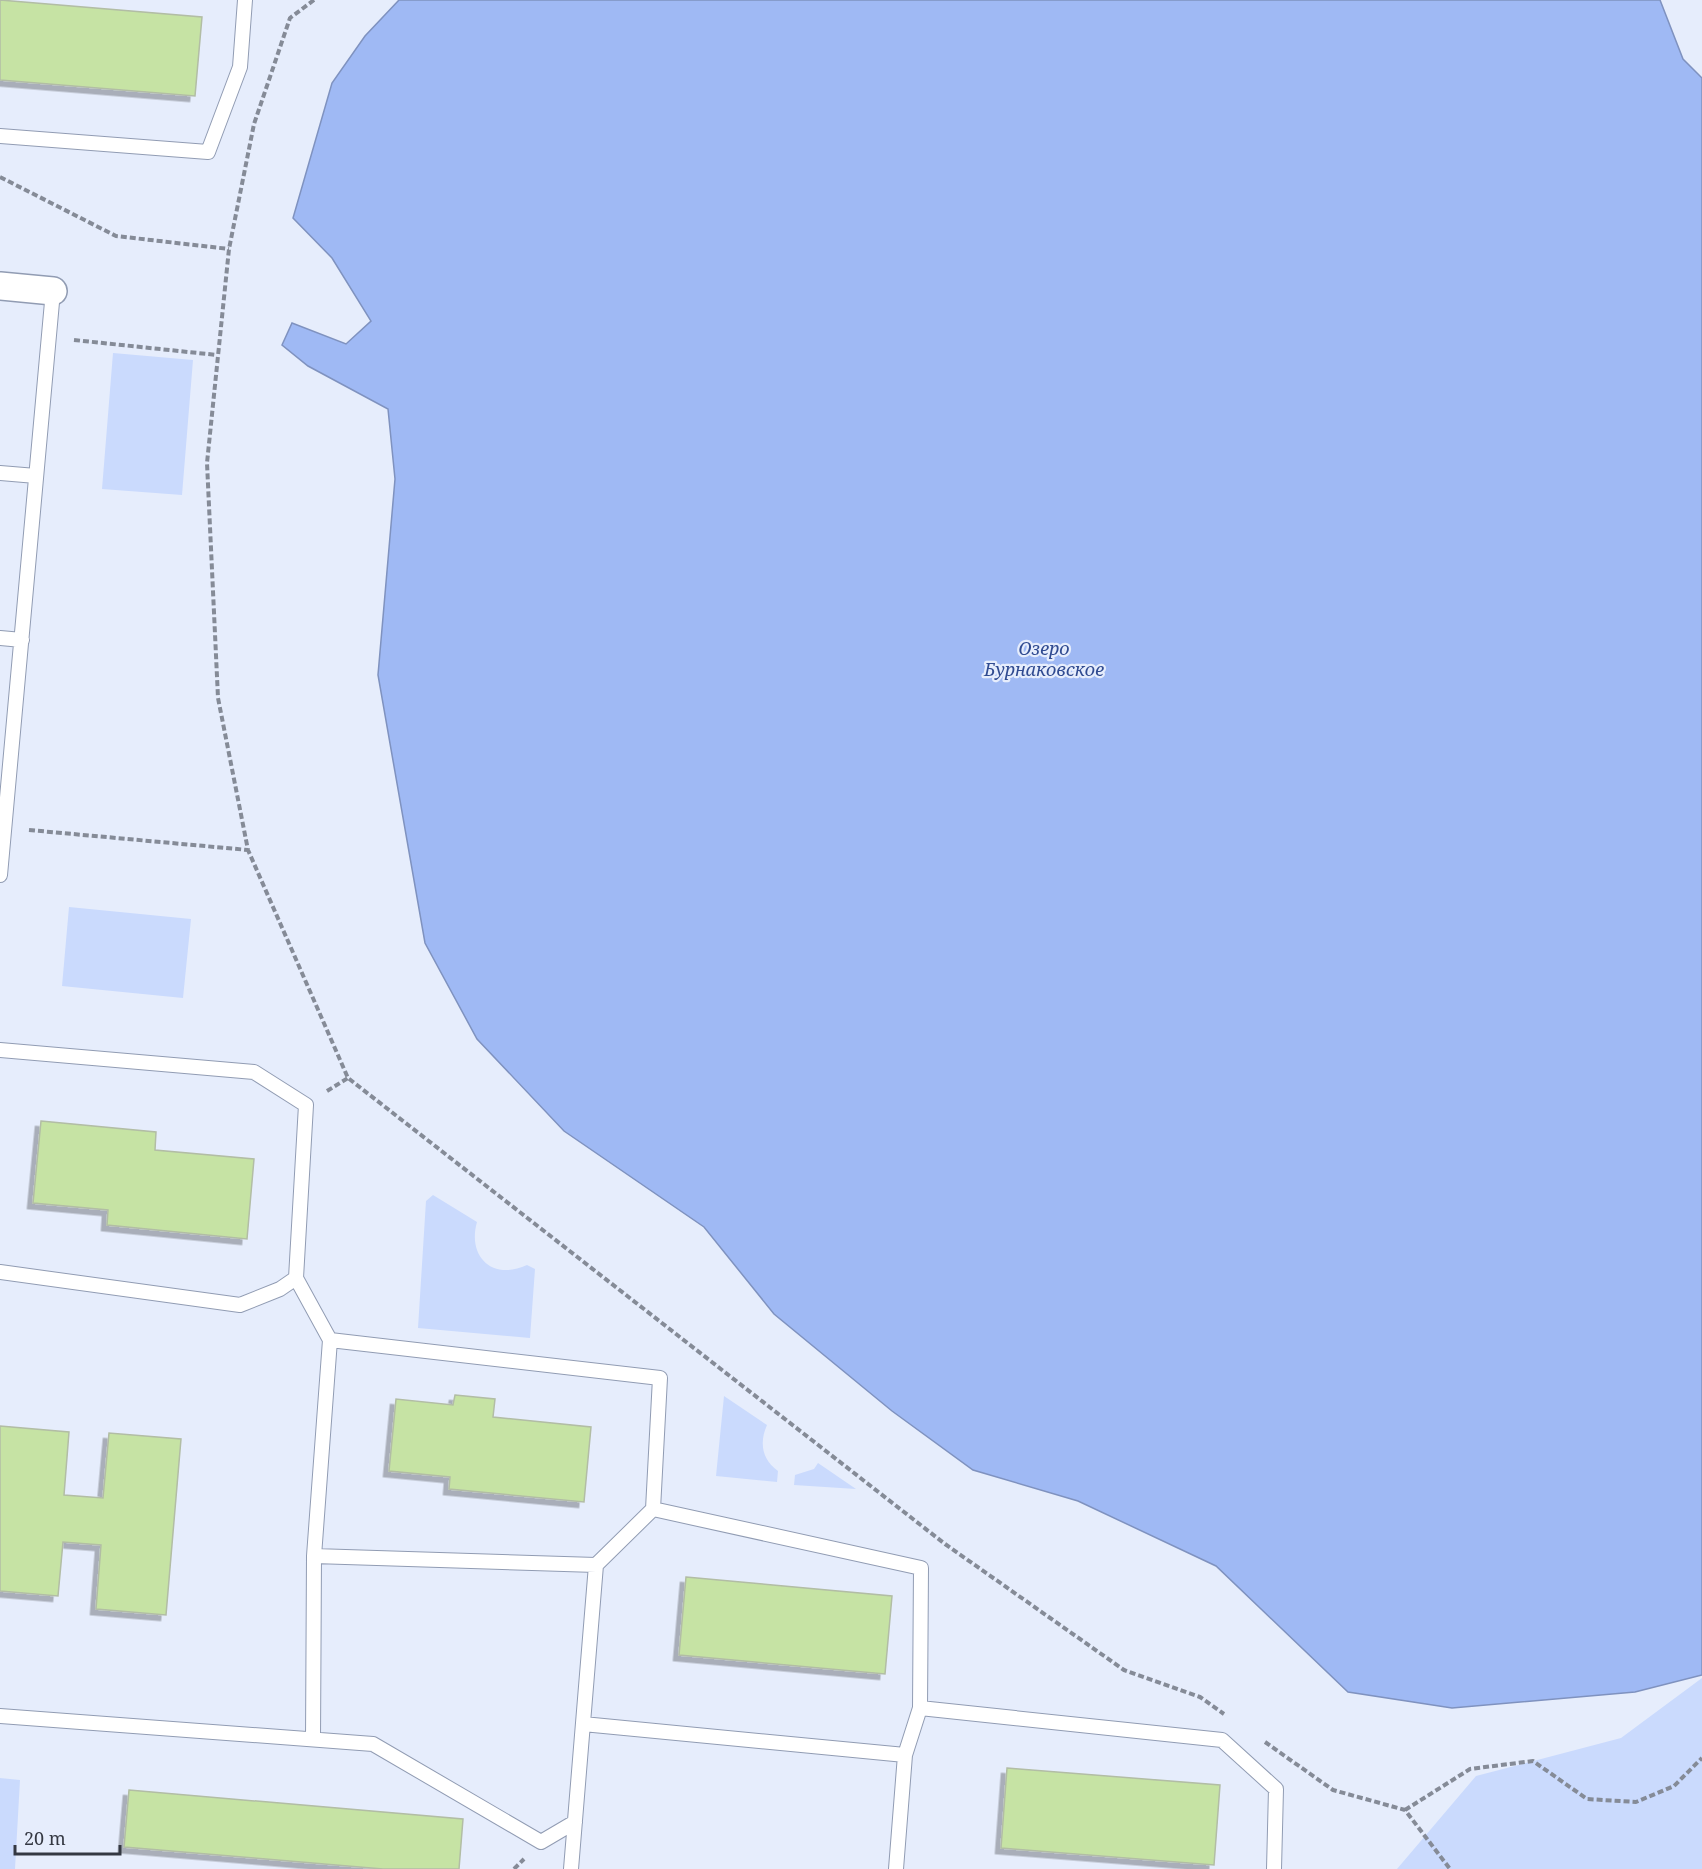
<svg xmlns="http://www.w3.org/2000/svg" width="1702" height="1869" font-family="'Noto Serif',serif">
	<defs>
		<filter id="shadow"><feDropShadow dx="-5.5" dy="5.5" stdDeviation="0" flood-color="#0004"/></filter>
	</defs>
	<rect width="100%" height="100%" fill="#e6edfc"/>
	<!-- green -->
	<path fill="#cadafd" d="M113,353L193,360L182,495L102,489Z
		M69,907L191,919L183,998L62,986Z
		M433,1195L477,1222C467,1257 493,1281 527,1265L535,1269L530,1338L418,1328L426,1201Z
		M724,1396L767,1425C759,1443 762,1459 778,1471L777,1482L716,1476Z
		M818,1463L856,1489L794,1485L795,1475L814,1469Z
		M1702,1678V1869H1397L1476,1776L1621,1738Z
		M0,1778L20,1780L15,1869H0Z"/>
	<!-- water -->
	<path fill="#9fb9f4" stroke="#7f92bf" stroke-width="1.5" d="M399,0H1660L1683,59L1702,78V1675L1635,1692L1452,1708L1348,1692L1216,1566L1078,1501L973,1470L892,1411L774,1314L704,1227L564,1131L477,1039L425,943L378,675L395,479L388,409L308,366L282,345L292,323L346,344L371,321L332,258L293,218L332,83L365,36Z"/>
	<!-- building -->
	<path fill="#c6e3a4" stroke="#b2bda5" stroke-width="1.5" filter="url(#shadow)" d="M0,0L202,17L195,96L0,80Z
		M41,1121L156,1132L155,1150L254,1159L247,1239L107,1225L108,1210L33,1203Z
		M455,1395L495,1399L493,1417L591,1427L584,1502L449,1489L450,1477L389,1471L396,1399L453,1405Z
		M0,1426L69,1432L64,1495L103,1498L109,1433L181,1439L166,1615L96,1609L101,1545L63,1542L58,1596L0,1591Z
		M686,1577L892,1596L885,1674L679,1655Z
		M1007,1768L1220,1785L1214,1865L1001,1848Z
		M129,1790L463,1819L459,1869H383L124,1847Z"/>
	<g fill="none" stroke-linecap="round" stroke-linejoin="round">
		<defs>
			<path id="lane" d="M0,136L208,152L240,67L245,0
				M0,473L36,476
				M0,638L22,640
				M0,875L53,291
				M0,1050L254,1072L306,1105L296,1278L280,1289L240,1305L0,1272
				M296,1278L330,1340L314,1556L313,1739
				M653,1509L921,1568L920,1708L905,1755L896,1869
				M314,1556L596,1565L653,1509L660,1378L330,1340
				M920,1708L1222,1740L1276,1789L1274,1869
				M0,1716L373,1744L541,1842L575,1822
				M583,1724L905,1755
				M571,1869L596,1565"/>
			<path id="street" d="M0,286L53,291"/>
		</defs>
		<!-- lane casing -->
		<use href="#lane" stroke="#919cb3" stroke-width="16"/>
		<!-- street casing -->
		<use href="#street" stroke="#919cb3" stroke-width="30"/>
		<!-- path -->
		<path stroke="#858b97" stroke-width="4" stroke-dasharray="6 3" stroke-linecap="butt" d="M314,0L290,18L254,124L229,249L207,463L218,698L248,850L348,1078L945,1544L1124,1670L1200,1697L1224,1714
			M0,177L116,236L229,249
			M74,340L217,355
			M29,830L248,850
			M327,1091L348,1078
			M1265,1742L1333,1790L1405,1810L1450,1869
			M1405,1810L1470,1769L1533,1761L1587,1799L1636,1802L1674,1786L1702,1758
			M514,1869L524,1859"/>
		<!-- lane -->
		<use href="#lane" stroke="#fff" stroke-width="14"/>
		<!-- street -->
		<use href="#street" stroke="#fff" stroke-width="27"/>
	</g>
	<g text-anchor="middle" stroke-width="4.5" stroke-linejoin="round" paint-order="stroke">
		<!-- water labels -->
		<g font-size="18" font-style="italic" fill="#304b91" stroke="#e6edfc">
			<text x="1044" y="655">Озеро<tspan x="1044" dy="21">Бурнаковское</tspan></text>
		</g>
	</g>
	<!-- scale -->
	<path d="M15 1845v9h105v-9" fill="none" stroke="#343842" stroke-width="3"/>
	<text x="24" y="1845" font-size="18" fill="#343842" stroke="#e6edfc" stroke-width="4.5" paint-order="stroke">20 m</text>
</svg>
